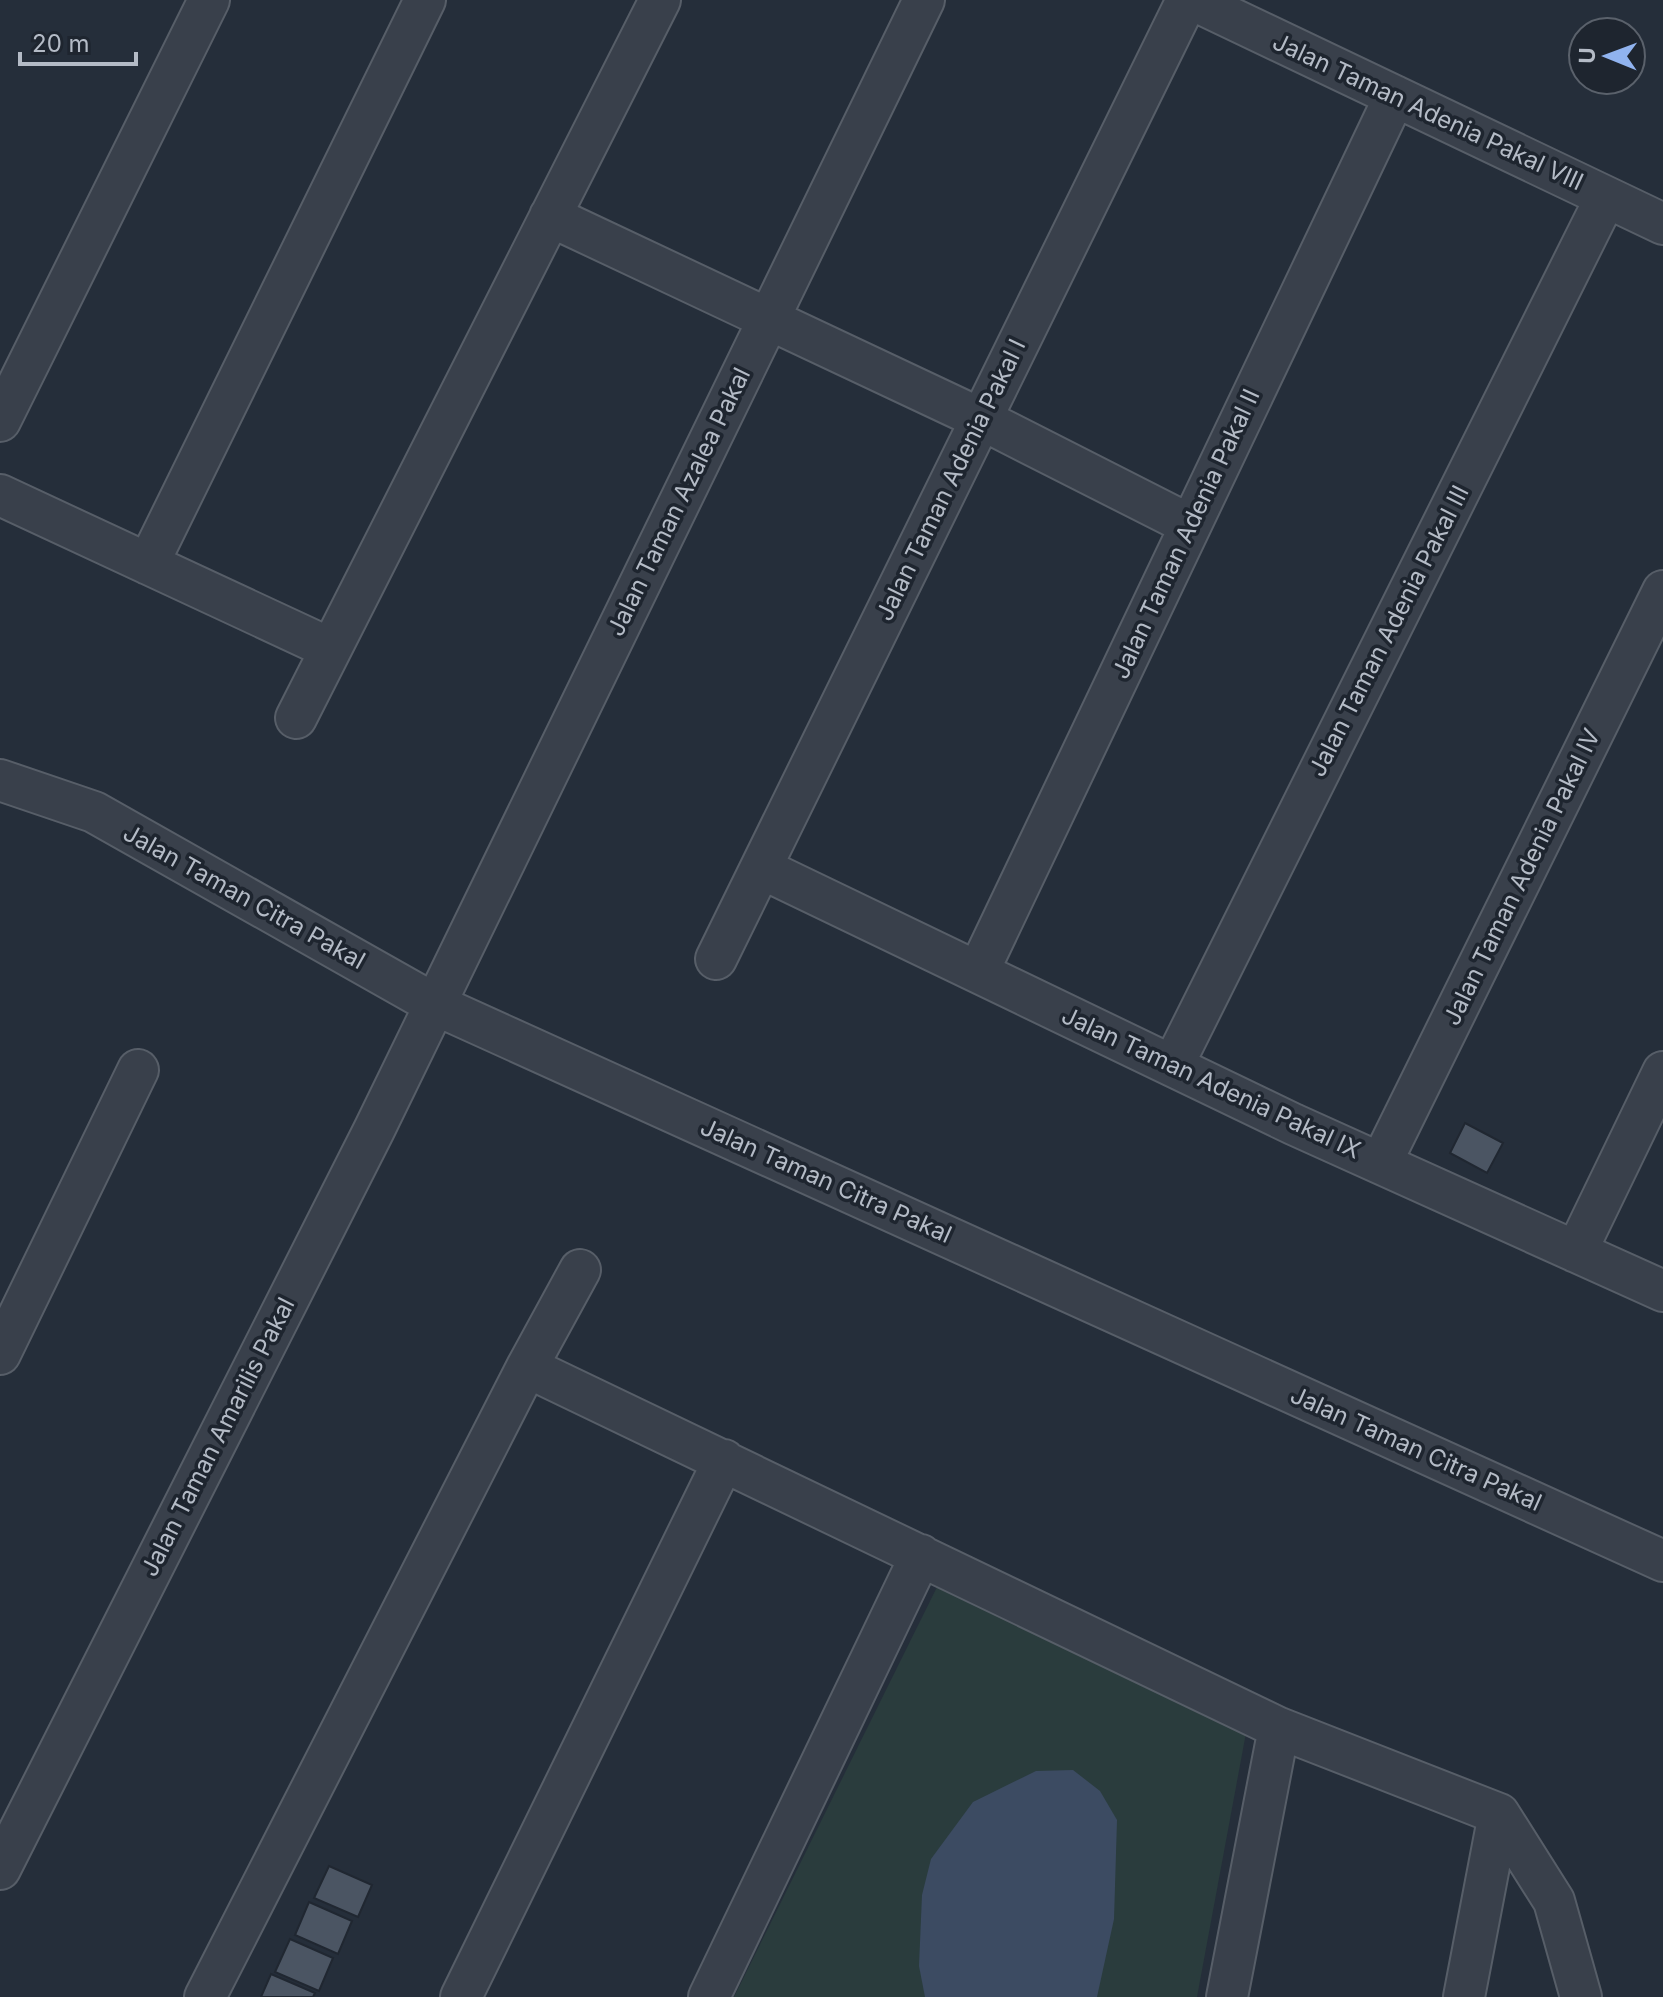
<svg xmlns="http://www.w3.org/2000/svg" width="1663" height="1997" font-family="Inter,sans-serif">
	<rect width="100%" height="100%" fill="#252e3a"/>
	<!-- green -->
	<path fill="#2a3c3d" d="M939,1583L1246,1733L1197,1997H734Z"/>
	<!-- water -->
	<path fill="#3c4b62" d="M1073,1770L1100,1791L1117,1820L1114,1919L1097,1997H925L919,1966L922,1895L931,1859L973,1802L1036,1771Z"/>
	<!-- building -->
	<path fill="#4b5563" stroke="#202731" stroke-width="2" d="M1465,1123L1503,1143L1487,1173L1450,1153Z
		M329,1866L372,1885L358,1917L314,1898Z
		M309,1902L352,1921L338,1954L295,1935Z
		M290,1939L333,1958L319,1991L275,1972Z
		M271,1974L315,1993L313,1997H261Z"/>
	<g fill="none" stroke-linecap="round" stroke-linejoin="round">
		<defs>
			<path id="minor" d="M1193,0L1663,224
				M550,216L981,419L1190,525
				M0,421L209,0
				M0,495L331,649
				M148,564L425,0
				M296,718L660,0
				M0,780L94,812L434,1004L1663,1561
				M761,868L1293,1124L1663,1291
				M716,959L1187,0
				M978,972L1395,96
				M1173,1065L1606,197
				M1381,1163L1663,591
				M1576,1252L1663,1072
				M0,1354L138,1070
				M527,1367L1279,1728L1499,1814L1464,1997
				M1499,1814L1554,1901L1581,1997
				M0,1869L374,1130L924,0
				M205,1997L527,1367L580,1270
				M461,1997L724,1460
				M709,1997L921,1555
				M1227,1997L1279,1728"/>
		</defs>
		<!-- minor casing -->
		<use href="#minor" stroke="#575e68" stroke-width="44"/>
		<!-- minor -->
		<use href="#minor" stroke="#39404b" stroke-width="40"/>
	</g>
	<g text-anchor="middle" stroke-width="7" stroke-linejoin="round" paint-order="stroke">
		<!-- street labels -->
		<g font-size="24" fill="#b4bbc6" stroke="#1e252f">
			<text transform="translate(1428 112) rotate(25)" y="8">Jalan Taman Adenia Pakal VIII</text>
			<text transform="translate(951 480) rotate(-64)" y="8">Jalan Taman Adenia Pakal I</text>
			<text transform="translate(679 502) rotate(-64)" y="8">Jalan Taman Azalea Pakal</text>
			<text transform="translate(1186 534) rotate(-65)" y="8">Jalan Taman Adenia Pakal II</text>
			<text transform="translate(1389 631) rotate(-63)" y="8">Jalan Taman Adenia Pakal III</text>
			<text transform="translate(1522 877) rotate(-64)" y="8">Jalan Taman Adenia Pakal IV</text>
			<text transform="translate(244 897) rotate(29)" y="8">Jalan Taman Citra Pakal</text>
			<text transform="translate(1211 1083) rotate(25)" y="8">Jalan Taman Adenia Pakal IX</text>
			<text transform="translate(826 1181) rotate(24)" y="8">Jalan Taman Citra Pakal</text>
			<text transform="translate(218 1437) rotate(-63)" y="8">Jalan Taman Amarilis Pakal</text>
			<text transform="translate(1416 1449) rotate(24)" y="8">Jalan Taman Citra Pakal</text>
		</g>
	</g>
	<!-- north arrow -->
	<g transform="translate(1607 56) rotate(271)"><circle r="38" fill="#1e252f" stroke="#5a616b" stroke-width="2"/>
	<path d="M0-6L14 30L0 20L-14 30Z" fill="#90b3ef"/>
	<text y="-12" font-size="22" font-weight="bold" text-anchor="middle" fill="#b4bbc6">U</text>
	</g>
	<!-- scale -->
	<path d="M20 52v12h116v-12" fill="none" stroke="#b4bbc6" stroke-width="4"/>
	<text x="32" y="52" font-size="24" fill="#b4bbc6" stroke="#1e252f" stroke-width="6" paint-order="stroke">20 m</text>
</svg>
